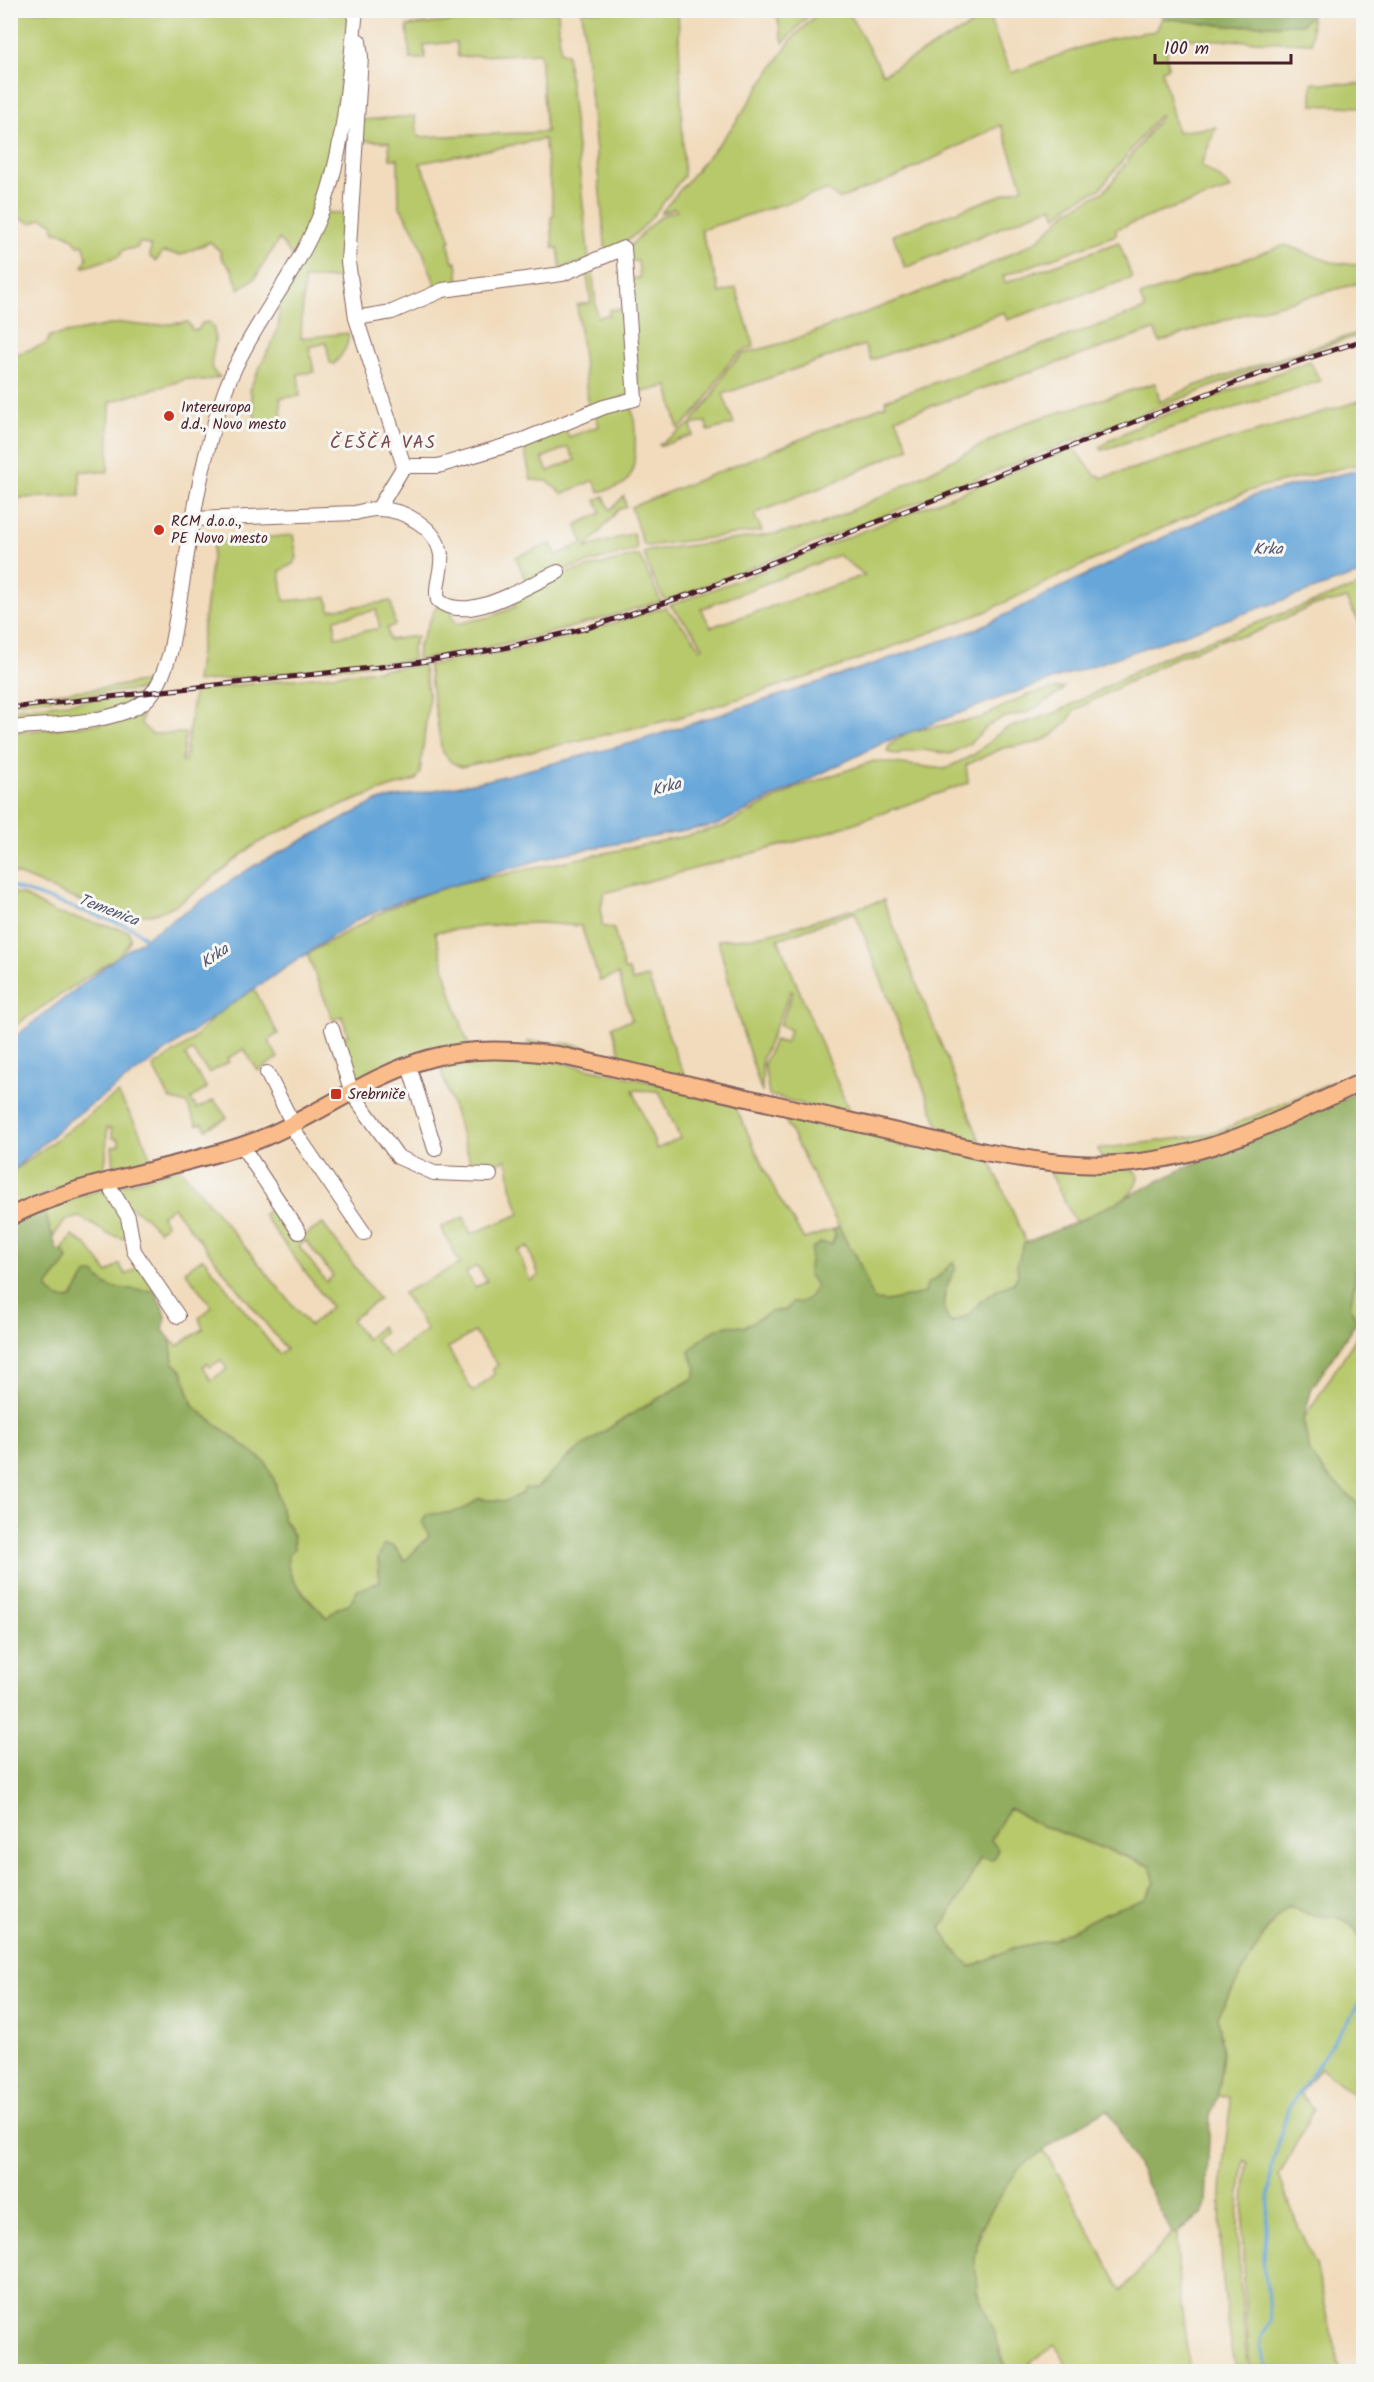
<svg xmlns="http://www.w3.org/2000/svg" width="1374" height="2382" font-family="Kalam,sans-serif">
	<rect width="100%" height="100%" fill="#f6f6f2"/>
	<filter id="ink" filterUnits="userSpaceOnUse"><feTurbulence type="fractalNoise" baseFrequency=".0167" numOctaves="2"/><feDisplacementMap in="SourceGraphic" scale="12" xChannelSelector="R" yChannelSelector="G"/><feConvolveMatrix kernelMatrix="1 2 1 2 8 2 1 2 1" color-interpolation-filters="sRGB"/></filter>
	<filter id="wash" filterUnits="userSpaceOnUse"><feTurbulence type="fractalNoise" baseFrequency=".008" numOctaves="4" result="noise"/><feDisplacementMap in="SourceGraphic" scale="24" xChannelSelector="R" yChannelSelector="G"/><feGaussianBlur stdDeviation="1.35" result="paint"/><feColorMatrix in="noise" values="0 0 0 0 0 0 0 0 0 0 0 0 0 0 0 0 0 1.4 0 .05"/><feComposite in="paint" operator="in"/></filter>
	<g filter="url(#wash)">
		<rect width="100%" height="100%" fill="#f1dbbc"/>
		<!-- green -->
		<path fill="#b8c96c" stroke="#81744c" stroke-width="1.5" fill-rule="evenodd" d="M11,11H349C341,77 338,147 315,211C309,227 301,242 293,257L279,239L255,278L239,289L232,270L222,259L220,251L210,242L181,255L163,252L156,261L150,257L151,246L140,242L137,248L123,250L120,256L84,267L83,265L87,258L84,246L81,244L78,246C73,236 66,232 55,232L53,223L42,218L32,223L19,218H11L10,128L15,115L10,78Z
			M558,11L560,51L567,54L589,261L561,269L558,248H553L551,217L554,216L544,139L420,163L437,199L451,241L448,242L453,262H457L459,285L437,289L417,236L399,205L398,159H390L389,142L360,140L362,120L415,116L418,137L546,132L540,53L458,57L456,42L424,45L425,59H410L407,26Z
			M582,11H678L684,176C660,205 641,239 606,253Z
			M776,11V10L813,11L783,43Z
			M820,11H848L883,74L983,19L982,11H987L1003,55L1012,73C1059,55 1105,36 1156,31L1162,18L1229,26L1302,24L1311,14L1312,43L1166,38L1168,68L1162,70L1177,132L1216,127L1201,165L1220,178L1231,189L1167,210L1116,229V235L1003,276L1005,283L1119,242L1132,278L1007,320L1004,312L871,360L864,345L723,394L734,424L708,431L706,422L691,425L693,435L661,446L659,445L690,424L711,398L727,369L743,354L790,341L974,272L1037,241L1069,210L1103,192L1108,187L1161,116L1159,115L1100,189L1073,202L1056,217L1052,206L905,268L893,235L1023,187L1001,125L894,178L839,199L827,190L701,230L720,293L736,288L754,347C725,355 720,380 704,402C697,412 688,421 678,429L668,386L638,393L629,279L640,278L638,261L627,262L626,250C642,236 654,214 677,211L674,208L660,214L734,125L791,40Z
			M1312,83L1363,84V107L1312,105Z
			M325,212L343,214L340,278L304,279L301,338L348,333C350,346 342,354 334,364L330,363L326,343L309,347L314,372L298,374L300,396L280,398L283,428L263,429L256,425L250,388L275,336L279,324V309L274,304Z
			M1285,245L1331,262L1363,266V282L1237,316L1160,342L1154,330L896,418L909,448L825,486L754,514L762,531L647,546L643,544L631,507L886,405L885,400L888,399L1145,309L1140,296Z
			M592,266L597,317L609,315V310L627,308L632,393L589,411L577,305L591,303L586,269Z
			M188,322L192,330H198L202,323L209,322L214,327C214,332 215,337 215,342C214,355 205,369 220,377L204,381L187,379L110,402L108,472L80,471V496L19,498L11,496V356L46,344L50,336L121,323L149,326Z
			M1363,331V334L1264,366L666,601C656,586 649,570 644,553L648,551L762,536L817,526L891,492L1024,423L1155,383L1160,402L1194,386Z
			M1310,361L1320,381L1102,450L1100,447L1112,439L1144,423Z
			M1363,400V463L1260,487L1221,502L1135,540L985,612L836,668L674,719L461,767L451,762L442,751L428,665L510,651L571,636L665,607L693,637L700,649L703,647L696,635L670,605L765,570L1073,448L1096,476L1099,475L1101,478ZM838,555L865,575L711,627L701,609Z
			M631,406C636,422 639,469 626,482C620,488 607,489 599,492L594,480L563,494L547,481L531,480L523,443L564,426L569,437L599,426L595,413ZM568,447L575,460L548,471L542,458Z
			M604,496L610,510L624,496L626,507L618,510L586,548L633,533L637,548L635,550L552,573L527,584L516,557L551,544L557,555L583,543L576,525L601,513L596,500Z
			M293,535L297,558L293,564L280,571L284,601L327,597L330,610L391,601L395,625L387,628L389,640L417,636L412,648L413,660L196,682L214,542ZM376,610L380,628L335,637V619Z
			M639,555L661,601C581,626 500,648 417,660L418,647L437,605L453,610L451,616L457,624L489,617L515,607L511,597L563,574Z
			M1363,584V628L1346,599L1312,606L1256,632L1245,636L1227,638L1170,660L1075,710L1067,722L1052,736L1036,743L1003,748L966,765L968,783L820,835L604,893L601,908L602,926L614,929L624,970H629L632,981L648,977L676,1056L687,1079L528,1045V1041L573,1044L617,1057L621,1056L612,1026L632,1020L618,974L600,981L581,926L541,923L504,924L435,932L452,996L469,1046L353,1084L339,1039L348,1035L342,1016L333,1020L307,954L388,909L443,887L686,836L724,826L798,787L874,761L945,769L975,754L1003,730L1057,712L1164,657Z
			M423,665L429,696L420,773L416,780C379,790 344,804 309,819C291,827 272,834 255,845C225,864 178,917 140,915C92,913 54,887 11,872L10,733L107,723L142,715L141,724L152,734L185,733L182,761H185L194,690Z
			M147,681L149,683L145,689L11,703V698L113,687Z
			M1064,687L1061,692L1029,712L1002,718L988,726L969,744L950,754L923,750L905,752L898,755L887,752L889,746L908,732L980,718L1027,695Z
			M140,695L122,708L63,718L11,723V709Z
			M10,892L23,895L55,913L128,931C135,941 125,948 118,956L11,1028Z
			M884,900L885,905L982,1146L943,1138L855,912L778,939L852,1118L769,1095L764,1064L774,1040L785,1043L790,1030L780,1025L793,992L791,991L762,1058V1093L739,1020L718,940L748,938L780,931Z
			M254,989L278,1034L268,1040L278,1058L258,1071L244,1049L227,1059L229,1062L209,1073L192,1051L185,1056L207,1088L191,1099L197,1109L214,1100L227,1118L206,1129L202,1123L197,1125L187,1104L170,1099L153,1067L189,1043L218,1013Z
			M475,1057L550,1060L732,1100L777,1195L804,1239L834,1229L835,1236L812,1295L802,1303H792L786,1310L770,1312L744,1327L689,1352L696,1368L694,1378L615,1424L570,1455L536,1489L505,1501L478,1499C463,1514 442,1516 423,1521L430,1536L405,1561L394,1546L378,1558L380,1582L358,1590L350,1603L336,1609L327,1618L294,1582L287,1571L290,1527L283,1519L275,1482L265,1462L193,1406L182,1371L173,1362L170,1339L177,1346L203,1329L199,1318L212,1307L185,1271L203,1258L279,1354L286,1349L173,1207L161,1216L167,1224L159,1231L144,1216L126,1204L119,1189V1186L180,1168L310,1326L331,1307L263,1215L275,1206L300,1238L323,1224L379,1299L351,1320L366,1339L381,1326L384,1333L375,1339L389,1357L427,1330L403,1293L460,1264L441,1227L464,1217L471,1234L520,1214L511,1186L509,1167L506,1160L473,1170L439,1064ZM633,1090L659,1091L680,1138L657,1149ZM306,1241L333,1276L326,1282L299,1246ZM528,1247L539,1276L530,1281L518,1251ZM477,1266L487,1281L475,1288L466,1272ZM474,1332L498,1365L493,1369L494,1374L473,1392L448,1348ZM221,1360L227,1369L211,1380L203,1366L208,1363L210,1367Z
			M1363,1069V1075C1295,1106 1227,1141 1152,1154C1136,1157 1118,1157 1101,1158L1098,1149L1204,1135L1226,1128Z
			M118,1093L142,1136L152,1163L114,1168L112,1147L120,1144L118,1139L113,1138L111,1128H107L106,1158L103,1174L62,1186L11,1210V1173Z
			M781,1112L989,1158L1026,1242L1021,1254L1018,1275L1014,1283L999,1289L981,1301L969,1315L950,1323L943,1311L945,1292L953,1262L937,1278L927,1284L925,1293L888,1301H874L856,1255L849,1247Z
			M1048,1168H1128L1138,1174C1138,1202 1096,1213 1075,1222Z
			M105,1189L129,1223L125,1239L108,1234L80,1217L65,1220L53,1237L43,1207Z
			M1363,1235V1309L1357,1321L1350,1307Z
			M72,1236L86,1244L108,1273L119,1264L126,1275L139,1266L155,1290L143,1293L128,1289L116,1290L86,1275L72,1298C58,1301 55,1297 47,1287L68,1259L64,1252L61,1251Z
			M1363,1327V1509L1326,1474L1310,1453L1303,1420Z
			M1009,1808L1037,1824L1150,1866L1155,1883L1145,1899L1103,1914L1053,1940L1013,1948L971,1967L951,1946L941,1929Z
			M1287,1905C1294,1907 1298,1911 1304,1913C1326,1920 1344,1909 1357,1934C1362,1942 1356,1952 1363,1960V2094L1355,2095L1320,2067L1300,2094L1314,2109L1279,2176L1300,2231L1316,2265L1340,2371H1253C1246,2354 1247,2334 1246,2316C1242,2265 1241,2214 1248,2163L1245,2160C1234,2209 1238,2263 1243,2312C1245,2332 1244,2352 1249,2371H1236C1225,2313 1218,2253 1221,2194C1222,2165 1227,2136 1230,2107L1229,2097L1217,2096L1223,2053L1218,2015L1269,1926Z
			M1043,2150L1060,2177L1122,2291L1172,2233L1177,2234L1179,2289L1190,2371H1071L1055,2345L1032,2361L1021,2371H1007C1000,2344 986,2320 978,2294C964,2251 991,2202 1017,2170C1024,2163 1035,2157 1043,2150Z"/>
		<!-- forest -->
		<path fill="#92ad60" stroke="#6e6646" stroke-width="1.5" fill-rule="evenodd" d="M1311,10V14L1302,24L1229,26L1162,18L1160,11Z
			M1363,1090V1235L1350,1307L1357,1321L1312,1388L1303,1420L1310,1453L1326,1474L1363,1509V1960C1356,1952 1362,1942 1357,1934C1344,1909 1326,1920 1304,1913C1298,1911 1294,1907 1287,1906L1269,1926L1218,2015L1223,2053L1217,2099L1210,2116L1206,2203L1202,2215L1182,2228L1177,2234L1172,2233L1108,2109L1078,2126L1018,2169L980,2228L975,2259L977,2292L995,2333L998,2349L1007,2371H11L10,1223L43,1207L57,1250L64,1252L68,1259L47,1287C55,1297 58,1301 72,1298L86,1275L94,1273C106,1287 109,1288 127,1289C138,1289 144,1292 155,1290L166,1316L163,1330L170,1339L173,1362L182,1371L193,1406L265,1462L275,1482L283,1519L293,1535L294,1549L288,1556C284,1581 312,1601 327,1618L336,1609L350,1603L358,1590L380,1582L378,1558L384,1544L393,1546L405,1561L429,1536L422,1521L427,1514C447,1513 463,1514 477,1499L505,1501L522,1494L525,1488L536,1489C579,1440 638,1411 694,1378L696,1368L689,1352C703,1335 723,1321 744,1327L770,1312L786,1310L792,1303C806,1303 811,1297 816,1285L808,1274L812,1248L820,1243L832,1244L835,1236L834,1229L839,1226L849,1247L856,1255L874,1300L888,1301L925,1293L927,1284L937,1278L953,1262L956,1268C946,1287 936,1303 951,1323L969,1315L981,1301L999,1289L1014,1283L1018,1275L1017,1265L1024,1243L1077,1222L1199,1161ZM1009,1808L1037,1824L1150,1865L1155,1883L1145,1899L1103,1914L1053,1940L1013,1948L971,1967L951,1946L941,1928L966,1887L980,1858L992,1860L996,1856L998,1849L991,1840Z"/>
		<!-- water -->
		<path fill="#66a6d9" stroke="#586282" stroke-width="1.5" d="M1363,469V575L1353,576L999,698L887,741L717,825L556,855L404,900L357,920L236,1001L67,1122L11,1172V1040L117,957L252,867L377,801L488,780L632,743L799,689L974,630L1149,544L1255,495Z"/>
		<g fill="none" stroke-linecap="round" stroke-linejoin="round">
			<!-- stream -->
			<path stroke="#66a6d9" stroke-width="3" d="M10,886L133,928L148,940
				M1269,2372L1260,2346L1261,2338L1270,2322L1268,2288L1263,2267L1272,2166L1288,2109L1364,1996"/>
		</g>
	</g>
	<g filter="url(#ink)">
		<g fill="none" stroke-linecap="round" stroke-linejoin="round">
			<defs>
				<path id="minor" d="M359,41L361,57L348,262L356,318L404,466L378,509
					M356,318L392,312L443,290L562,274L624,248L635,399L604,407L518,442L438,466H404
					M194,519L355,513C362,511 371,509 378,509C404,509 437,528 441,555C443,570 434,586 438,600C467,626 529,584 558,572
					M10,728C46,724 124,724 148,698C160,686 165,668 170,653C187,567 195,473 225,391C248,329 293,280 318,220C344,159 349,76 356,10
					M332,1029L352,1093L398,1157L434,1173L490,1175
					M409,1066L435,1149
					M267,1073L293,1124
					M291,1126L364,1233
					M242,1146L299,1232
					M109,1180L112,1191L128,1217L134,1251L178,1316"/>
				<path id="major" d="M10,1217C31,1205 51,1199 74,1191C129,1174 186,1164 241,1146C307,1125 364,1076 431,1058C472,1047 516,1050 558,1055L985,1152C1036,1161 1088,1169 1140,1162C1219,1153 1292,1114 1364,1081"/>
			</defs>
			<!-- minor casing -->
			<use href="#minor" stroke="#84615e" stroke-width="16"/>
			<!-- major casing -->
			<use href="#major" stroke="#84615e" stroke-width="20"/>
			<!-- minor -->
			<use href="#minor" stroke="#fff" stroke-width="14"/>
			<!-- major -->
			<use href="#major" stroke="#f9bc8a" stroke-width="16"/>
			<defs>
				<path id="rail" d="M10,708L415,663L504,648L587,628L694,593L1250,377L1364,340"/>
			</defs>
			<!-- rail casing -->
			<use href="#rail" stroke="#4a1f2b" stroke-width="5"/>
			<!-- rail -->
			<use href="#rail" stroke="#f6f6f2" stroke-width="3" stroke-dasharray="9" stroke-linecap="butt"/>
		</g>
	</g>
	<!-- markers -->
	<g fill="#c8321e" stroke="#f6f6f2" stroke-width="2">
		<circle cx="169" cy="416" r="6"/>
		<circle cx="159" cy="530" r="6"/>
		<rect x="330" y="1088" width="12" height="12" rx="3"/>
	</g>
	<g text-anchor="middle" stroke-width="6" stroke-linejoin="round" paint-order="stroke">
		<!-- poi labels -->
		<g font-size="15" fill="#4a1f2b" stroke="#f6f6f2" text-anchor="start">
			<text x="181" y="412">Intereuropa<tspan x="181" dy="17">d.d., Novo mesto</tspan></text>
			<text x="171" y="526">RCM d.o.o.,<tspan x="171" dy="17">PE Novo mesto</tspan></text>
			<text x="348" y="1099">Srebrniče</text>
		</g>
		<!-- water labels -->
		<g font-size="16" font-style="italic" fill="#555571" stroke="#f6f6f2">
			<text x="1268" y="554">Krka</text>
			<text transform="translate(666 786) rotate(-15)" y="6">Krka</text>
			<text transform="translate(109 909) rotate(21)" y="6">Temenica</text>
			<text transform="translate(214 955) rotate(-35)" y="6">Krka</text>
		</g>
		<!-- quarter labels -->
		<g font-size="18" letter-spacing="1.5" fill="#794a4e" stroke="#f6f6f2">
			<text x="383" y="448">ČEŠČA VAS</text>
		</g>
	</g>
	<!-- margin -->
	<rect width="1374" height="2382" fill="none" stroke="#f6f6f2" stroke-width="36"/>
	<!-- scale -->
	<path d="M1155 54v9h136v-9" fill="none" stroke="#4a1f2b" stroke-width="3"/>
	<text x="1164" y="54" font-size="18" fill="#4a1f2b" stroke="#f6f6f2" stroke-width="4.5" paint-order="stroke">100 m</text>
</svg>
